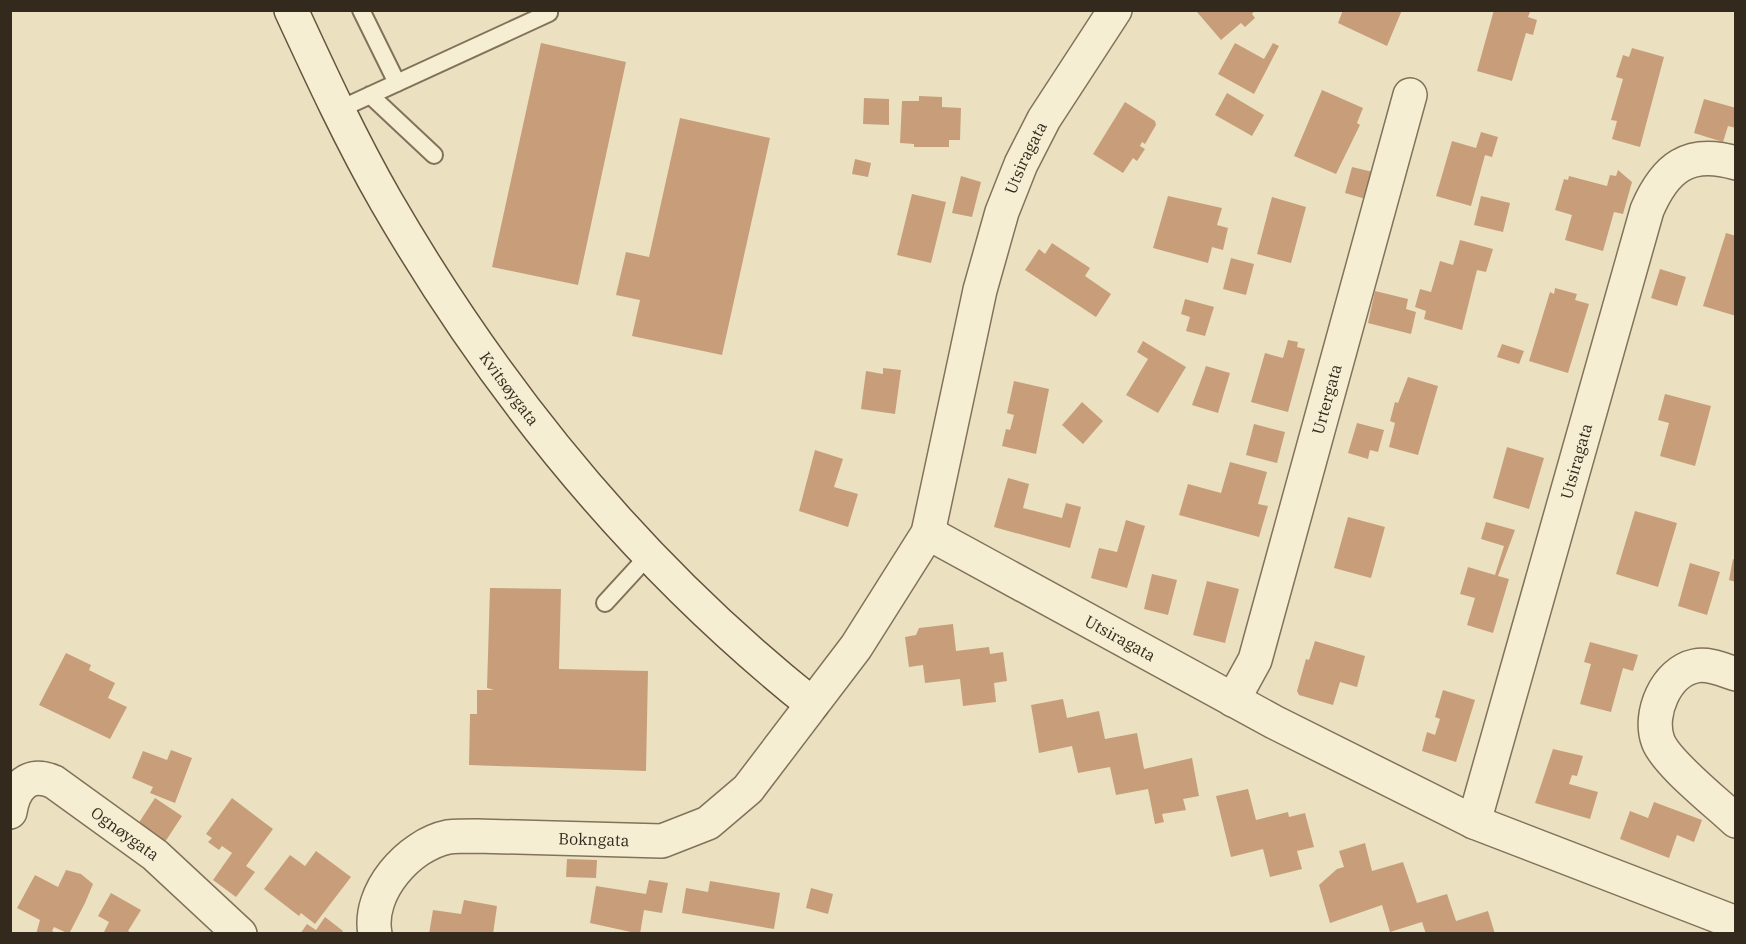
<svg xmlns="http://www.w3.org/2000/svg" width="1746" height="944" font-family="'IBM Plex Serif',serif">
	<rect width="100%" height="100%" fill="#ebe1c1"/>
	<!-- building -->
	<path fill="#c79e79" d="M1200,10H1255L1252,14L1255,18L1245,27L1241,23L1221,40L1197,12Z
		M1343,10H1402L1387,46L1338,23Z
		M1494,10H1525L1530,12L1528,17L1537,20L1533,35L1526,33L1512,81L1477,71Z
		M541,43L626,62L578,285L492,267Z
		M1235,43L1264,59L1273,43L1279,46L1254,94L1218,74Z
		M1632,48L1664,57L1640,147L1612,139L1617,121L1611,120L1623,79L1616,77L1623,55L1629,57Z
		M1322,90L1363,108L1357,123L1360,125L1336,174L1294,156Z
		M1227,93L1264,115L1252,136L1215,115Z
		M919,96L942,97V107L961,108L960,140H949V147H914V144L900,143L902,101H919Z
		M864,98L889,99V125L863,124Z
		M1704,99L1736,108V128L1728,126L1723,142L1694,133Z
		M1125,102L1155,121L1156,125L1145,144L1142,142L1140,146L1145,149L1137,161L1133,158L1123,173L1093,154Z
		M680,118L770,138L722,355L632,336L640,300L616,295L626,252L649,257Z
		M1481,132L1498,137L1492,157L1485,155L1471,206L1436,196L1452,141L1476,148Z
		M855,159L871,163L868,177L852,174Z
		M1352,167L1373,172L1366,199L1345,193Z
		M1618,170L1632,182L1623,214L1614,212L1603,251L1565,240L1572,215L1555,210L1564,179L1568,180L1569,176L1607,186L1610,175L1616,176Z
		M961,176L981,182L972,217L952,213Z
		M912,194L946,202L931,263L897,255Z
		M1168,196L1222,208L1217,225L1228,228L1223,250L1212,247L1208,263L1153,248Z
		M1481,196L1510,203L1503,232L1474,225Z
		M1272,197L1306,207L1291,263L1257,254Z
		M1726,233L1736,236V316L1703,306Z
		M1460,240L1493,249L1486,272L1477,270L1462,330L1424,319L1426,311L1415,307L1420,289L1431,292L1440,261L1453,265Z
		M1052,243L1090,268L1085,276L1111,294L1096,317L1025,270L1039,249L1045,254Z
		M1231,258L1254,264L1246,295L1223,289Z
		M1660,269L1686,277L1677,306L1651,298Z
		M1555,288L1577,294L1575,300L1589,304L1568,373L1529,361L1550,292L1554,294Z
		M1375,291L1408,299L1406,309L1416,312L1411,334L1368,323Z
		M1185,299L1214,307L1205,336L1186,331L1190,317L1181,314Z
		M1288,340L1298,342L1297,347L1305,349L1288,412L1251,402L1265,353L1283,358Z
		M1143,341L1186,367L1158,413L1126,395L1148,359L1137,352Z
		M1502,344L1524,351L1519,364L1497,357Z
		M1206,366L1230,373L1218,413L1192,405Z
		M883,368L901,370L895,414L861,409L866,371L883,374Z
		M1408,377L1438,386L1418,455L1389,447L1395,423L1390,421L1395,402L1398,403Z
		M1014,381L1049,389L1036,454L1002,446L1006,429L1010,430L1014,415L1007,413Z
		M1665,394L1711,406L1695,466L1660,456L1669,423L1658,420Z
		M1082,402L1103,421L1083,444L1062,425Z
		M1357,423L1384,430L1378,452L1370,450L1368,459L1348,453Z
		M1254,424L1285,432L1277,463L1246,455Z
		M1507,447L1544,458L1529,509L1493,498Z
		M815,450L843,459L834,487L858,494L848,527L799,511Z
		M1230,462L1267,472L1258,504L1268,506L1259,537L1179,515L1188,484L1221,493Z
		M1008,478L1029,484L1023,508L1062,518L1066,503L1081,507L1070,548L994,527Z
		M1635,511L1677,523L1658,587L1616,574Z
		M1348,517L1385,527L1371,578L1334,568Z
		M1126,520L1145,526L1127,588L1091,578L1099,548L1117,552Z
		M1486,522L1515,530L1498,576L1509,579L1493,633L1467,625L1475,598L1460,594L1468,567L1495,575L1504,546L1481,539Z
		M1733,559L1736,560V582L1729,580Z
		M1690,563L1720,572L1707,615L1678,606Z
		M1152,574L1177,580L1168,615L1144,609Z
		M1207,581L1239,589L1225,643L1193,635Z
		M490,588L561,589L559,669L648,671L646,771L469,765L470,714H477V690H494L487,688Z
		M953,624L956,651L989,647L990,654L1003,652L1007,681L994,683L996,702L963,706L960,679L925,683L923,665L909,667L905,637L916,635L919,628Z
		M1315,641L1365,656L1357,687L1340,682L1333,705L1299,695L1297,691L1306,659L1309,660Z
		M1590,642L1638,655L1633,671L1623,668L1611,712L1580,704L1591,664L1584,662Z
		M66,653L91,665L89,670L115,683L108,698L127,707L110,739L39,705Z
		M1443,690L1475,700L1456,762L1422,751L1427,732L1435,735L1440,719L1435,717Z
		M1063,699L1067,718L1099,711L1105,739L1137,733L1144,769L1192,758L1199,796L1183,799L1186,810L1162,814L1164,822L1155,824L1148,789L1116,795L1110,767L1078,773L1072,746L1039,753L1031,705Z
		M1553,749L1583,756L1577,776L1572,775L1569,784L1598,792L1590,819L1535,803Z
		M171,750L192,758L175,803L150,793L153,787L132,778L143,751L167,760Z
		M1248,789L1256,820L1288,812L1289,817L1305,813L1314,847L1297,851L1302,869L1270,877L1263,849L1231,857L1216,796Z
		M155,798L182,816L165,842L138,824Z
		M232,798L273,829L246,866L255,872L236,897L213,880L232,853L222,846L219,850L208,842L212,838L206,834Z
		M1654,802L1702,820L1694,842L1677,835L1669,858L1620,839L1630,811L1648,818Z
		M1365,843L1372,871L1403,862L1417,903L1447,894L1456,921L1488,911L1495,934H1426L1422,922L1390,932L1382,905L1330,923L1319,885L1337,869L1344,867L1339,851Z
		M316,851L351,877L315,924L301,913L299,916L264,889L290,855L305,866Z
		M567,859L597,860L596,878L566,877Z
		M66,870L81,874L93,884L85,903L69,934L54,927L52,931L58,934H36L40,920L17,908L35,875L58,887Z
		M649,880L668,883L662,913L644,910L640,934L590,923L596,886L646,894Z
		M710,881L780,893L774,929L682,913L686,888L708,892Z
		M811,888L833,894L828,914L806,908Z
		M111,893L141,910L128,931L133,934H103L109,922L98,916Z
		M464,900L497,906L493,934H429L433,910L461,914Z
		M325,917L343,931L341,934H300L307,924L316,930Z"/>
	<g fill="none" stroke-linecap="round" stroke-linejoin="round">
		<defs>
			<path id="lane" d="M361,10L397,83
				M370,95L434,155
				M338,110L549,13
				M605,603L649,555"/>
			<g id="street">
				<path id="s1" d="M928,533L1274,722L1474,822L1736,923"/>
				<path d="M1736,674C1723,670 1709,663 1695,666C1666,672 1648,714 1658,741C1666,763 1717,803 1736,821"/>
				<path id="s2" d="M1233,700L1255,660L1410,95"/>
				<path id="s3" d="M10,812C14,786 29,771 54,782L155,855L240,934"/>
				<path id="s4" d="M1474,822L1647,210C1665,168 1688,149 1736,163"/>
				<path id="s5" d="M375,934C367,892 409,845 448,837C457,836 467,836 476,836L662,841L708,823L748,789L856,647L928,533L980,290L1002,212L1021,164L1044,119L1115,10"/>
			</g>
			<g id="secondary">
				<path id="s6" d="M291,10C321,75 351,140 386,201C497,393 639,566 812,704"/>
			</g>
		</defs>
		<!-- lane casing -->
		<use href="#lane" stroke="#83725a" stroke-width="20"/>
		<!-- street casing -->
		<use href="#street" stroke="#83725a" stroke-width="36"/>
		<!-- secondary casing -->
		<use href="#secondary" stroke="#65533d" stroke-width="36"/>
		<!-- lane -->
		<use href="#lane" stroke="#f6eed3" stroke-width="16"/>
		<!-- street -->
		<use href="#street" stroke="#f6eed3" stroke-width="33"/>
		<!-- secondary -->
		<use href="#secondary" stroke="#f6eed3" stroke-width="33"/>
	</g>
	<g text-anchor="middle" stroke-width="4.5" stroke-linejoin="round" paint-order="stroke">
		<!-- street labels -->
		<g font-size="16" fill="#34291d" stroke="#f3ebd0">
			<text dy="6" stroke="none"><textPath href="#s5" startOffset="1150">Utsiragata</textPath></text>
			<text dy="6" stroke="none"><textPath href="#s6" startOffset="438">Kvitsøygata</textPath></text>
			<text dy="6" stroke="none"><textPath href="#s2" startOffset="316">Urtergata</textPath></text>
			<text dy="6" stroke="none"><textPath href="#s4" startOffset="375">Utsiragata</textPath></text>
			<text dy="6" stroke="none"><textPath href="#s1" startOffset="219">Utsiragata</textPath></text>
			<text dy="6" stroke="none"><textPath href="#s3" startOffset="152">Ognøygata</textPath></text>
			<text dy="6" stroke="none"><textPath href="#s5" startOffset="278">Bokngata</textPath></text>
		</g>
	</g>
	<!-- border -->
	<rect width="1746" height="944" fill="none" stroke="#34291d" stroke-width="24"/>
</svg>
